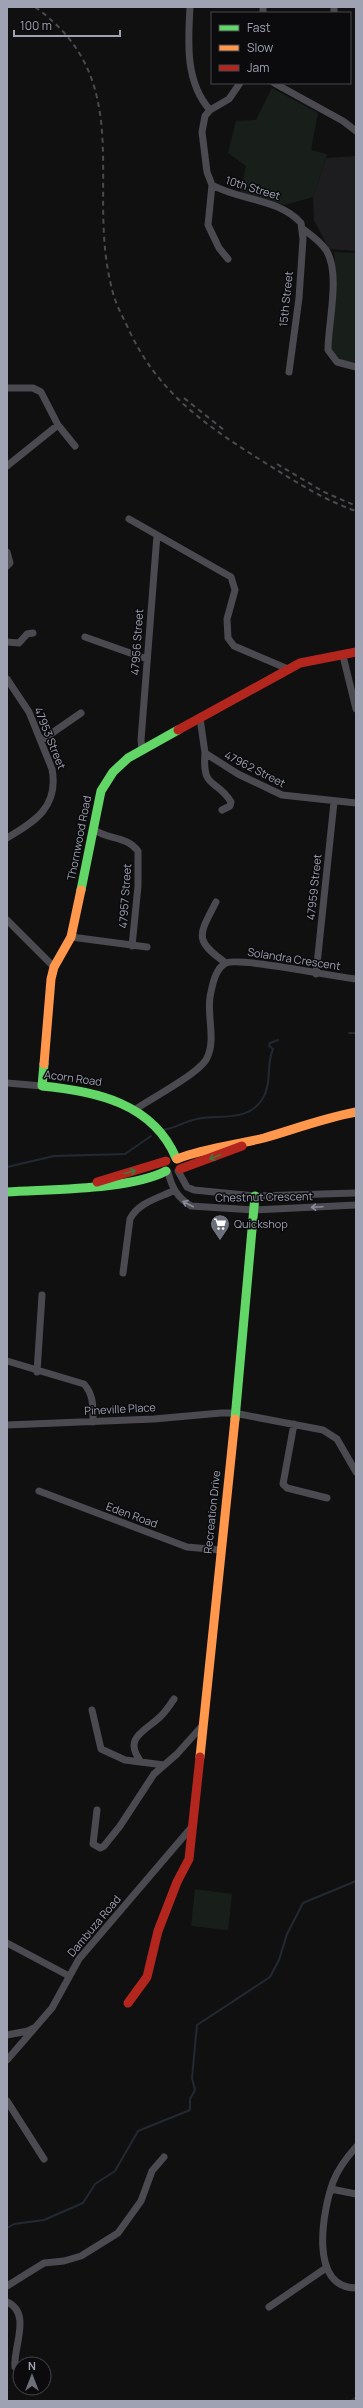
<svg xmlns="http://www.w3.org/2000/svg" width="363" height="2408" font-family="Manrope,sans-serif">
	<rect width="100%" height="100%" fill="#101010"/>
	<!-- built -->
	<path fill="#1d1d1f" d="M356,156V251L329,249L314,220L313,197L326,158Z"/>
	<!-- green -->
	<path fill="#181f1a" d="M272,88L318,113L311,150L327,154L313,197L285,205L240,193L246,166L228,153L236,121L256,120Z
		M334,252L356,253V363L339,360L331,349C334,316 338,284 334,252Z
		M195,1889L232,1894L228,1930L191,1926Z"/>
	<g fill="none" stroke-linecap="round" stroke-linejoin="round">
		<!-- stream -->
		<path stroke="#232932" stroke-width="2" d="M349,1033H356
			M162,1130C174,1129 185,1121 197,1119C220,1114 248,1123 263,1098C272,1083 266,1064 273,1049L269,1046L270,1043L278,1040
			M7,1167L54,1156L125,1154L151,1136
			M7,2228L14,2224L44,2220L83,2203L95,2184L115,2171L138,2131L190,2110V2099L195,2090L192,2078L197,2025L270,1977L279,1960L287,1934L303,1903L356,1881
			M351,2401L356,2397"/>
		<!-- street -->
		<path stroke="#4a4a50" stroke-width="7" d="M190,7C188,42 185,82 210,110
			M263,7V13
			M334,13V7
			M274,83L343,121L356,131
			M212,185C241,201 278,198 301,223L303,239L299,298L289,372
			M303,229C311,235 320,241 326,250C341,273 328,323 328,350L337,362L356,367
			M228,259L219,248L208,225L212,185L207,172L202,132L205,116L210,110L229,99L240,83
			M7,388H33L41,392L58,425L75,446
			M7,466L58,425
			M129,519L231,577L235,590L227,619L228,638L234,646L288,669
			M7,552L10,563L7,566
			M85,637L147,659
			M7,642L19,643L27,634L33,633
			M343,656L356,709
			M7,679L29,712L52,769C59,806 36,821 7,838
			M200,718L205,753L238,774L282,795L356,803
			M42,740L81,713
			M142,750L141,740L157,535
			M205,753C202,791 217,778 231,802L230,806L222,810
			M93,829C107,840 126,835 138,851V886L132,946
			M216,902C199,935 193,940 226,963
			M7,920L54,967
			M71,937L147,947
			M316,974L334,802
			M7,1083L42,1086
			M136,1109C152,1098 200,1073 207,1058C216,1040 207,1016 210,997C212,987 215,968 226,963C241,957 334,977 356,979
			M178,1171L187,1187L194,1190L255,1196L356,1193
			M168,1172C172,1188 177,1197 191,1206L254,1210L356,1205
			M123,1273L130,1219C138,1203 158,1198 173,1191
			M7,1361L84,1384C94,1395 93,1408 93,1422
			M37,1372L42,1295
			M294,1424L283,1484L287,1488L327,1498
			M7,1425L154,1419L221,1413H234L323,1430L337,1439L356,1472
			M39,1491L187,1547L220,1550
			M92,1710L101,1749L125,1760L164,1765
			M141,1762C122,1737 146,1731 161,1716C166,1711 170,1705 174,1699
			M97,1810L93,1844L100,1848L104,1846L120,1826L154,1774L177,1754L202,1726
			M7,1943L69,1976
			M7,2035L28,2031L34,2028
			M7,2060L52,2008L79,1959L190,1829
			M7,2101L44,2159
			M356,2147C347,2157 338,2169 333,2182C323,2210 308,2288 356,2288
			M331,2189L356,2194
			M7,2286L44,2263L64,2261L81,2256L118,2233L141,2201L152,2171L164,2157
			M7,2302C32,2313 13,2347 15,2367
			M269,2307L326,2268"/>
		<!-- fast -->
		<path stroke="#63d668" stroke-width="9" d="M81,890L101,791L113,772L128,758L178,730
			M44,1064L42,1086C95,1091 153,1103 176,1158
			M7,1192C50,1189 130,1190 166,1171
			M235,1419L255,1196"/>
		<!-- slow -->
		<path stroke="#ff974d" stroke-width="9" d="M44,1064L51,979L54,967L71,937L81,890
			M177,1159C205,1148 235,1145 264,1138C295,1129 324,1118 356,1112
			M200,1757L235,1419"/>
		<!-- jam -->
		<path stroke="#b3261e" stroke-width="9" d="M178,730L300,663L356,652
			M180,1169L242,1146
			M97,1182L166,1161
			M128,2003L147,1977L158,1931L177,1882L189,1859L200,1757"/>
		<!-- rail -->
		<path stroke="#494b4f" stroke-width="2" stroke-dasharray="5 4" stroke-linecap="butt" d="M35,7C139,81 85,187 112,289C115,303 122,315 128,328C158,394 208,427 267,464C296,482 324,500 356,511
			M184,398L224,430
			M277,464L324,492L354,505"/>
	</g>
	<!-- one-way arrows -->
	<defs><path id="oneway-shaft" d="M-6 0H5M1.5-3L5.5 0L1.5 3" fill="none" stroke-width="1.6" stroke-linecap="round" stroke-linejoin="round"/></defs>
	<g stroke="#3b7a3f">
		<use href="#oneway-shaft" transform="translate(215 1157) rotate(158)"/>
		<use href="#oneway-shaft" transform="translate(130 1172) rotate(-15)"/>
	</g>
	<g stroke="#8a8c9a">
		<use href="#oneway-shaft" transform="translate(188 1204) rotate(-153)"/>
		<use href="#oneway-shaft" transform="translate(317 1207) rotate(177)"/>
	</g>
	<!-- icons -->
	<defs>
		<symbol id="supermarket-pin" viewBox="-11 -11 22 30"><path d="M0 17L-7.5 6A9.5 9.5 0 1 1 7.5 6Z" fill="#6d6f7a" stroke="#0b0a0c"/><path d="M-6-5.5h2.5l.6 2H6L4.5 2H-2.5L-4.4-4H-6ZM-1.5 3.2a1.3 1.3 0 1 0 .1 0ZM3 3.2a1.3 1.3 0 1 0 .1 0Z" fill="#fff"/></symbol>
	</defs>
	<g fill-rule="evenodd">
		<use href="#supermarket-pin" x="209" y="1213" width="22" height="30"/>
	</g>
	<g text-anchor="middle" stroke-width="3" stroke-linejoin="round" paint-order="stroke">
		<!-- street labels -->
		<g font-size="11" fill="#9fa2b3" stroke="#0b0a0c">
			<text transform="translate(253 188) rotate(17)" y="4">10th Street</text>
			<text transform="translate(286 299) rotate(-84)" y="4">15th Street</text>
			<text transform="translate(137 642) rotate(-86)" y="4">47956 Street</text>
			<text transform="translate(50 738) rotate(68)" y="4">47953 Street</text>
			<text transform="translate(255 769) rotate(27)" y="4">47962 Street</text>
			<text transform="translate(79 838) rotate(-79)" y="4">Thornwood Road</text>
			<text transform="translate(314 887) rotate(-84)" y="4">47959 Street</text>
			<text transform="translate(125 896) rotate(-86)" y="4">47957 Street</text>
			<text transform="translate(294 959) rotate(9)" y="4">Solandra Crescent</text>
			<text transform="translate(73 1078) rotate(8)" y="4">Acorn Road</text>
			<text transform="translate(264 1197) rotate(-1)" y="4">Chestnut Crescent</text>
			<text transform="translate(120 1409) rotate(-3)" y="4">Pineville Place</text>
			<text transform="translate(212 1512) rotate(-84)" y="4">Recreation Drive</text>
			<text transform="translate(132 1515) rotate(20)" y="4">Eden Road</text>
			<text transform="translate(94 1926) rotate(-50)" y="4">Dambuza Road</text>
		</g>
		<!-- poi labels -->
		<g font-size="11" fill="#9fa2b3" stroke="#0b0a0c" text-anchor="start">
			<text x="234" y="1228">Quickshop</text>
		</g>
	</g>
	<!-- border -->
	<rect width="363" height="2408" fill="none" stroke="#9fa2b3" stroke-width="16"/>
	<!-- legend -->
	<rect x="211" y="12" width="140" height="72" fill="#0b0a0c" stroke="#46474f"/>
	<rect x="219" y="25" width="20" height="6" fill="#63d668" stroke="#46474f"/>
	<text x="247" y="32" font-size="12" fill="#9fa2b3">Fast</text>
	<rect x="219" y="45" width="20" height="6" fill="#ff974d" stroke="#46474f"/>
	<text x="247" y="52" font-size="12" fill="#9fa2b3">Slow</text>
	<rect x="219" y="65" width="20" height="6" fill="#b3261e" stroke="#46474f"/>
	<text x="247" y="72" font-size="12" fill="#9fa2b3">Jam</text>
	<!-- north arrow -->
	<g transform="translate(32 2376)"><circle r="19" fill="#0b0a0c" stroke="#46474f"/>
	<path d="M0-3L7 15L0 10L-7 15Z" fill="#6d6f7a"/>
	<text y="-6" font-size="11" font-weight="bold" text-anchor="middle" fill="#9fa2b3">N</text>
	</g>
	<!-- scale -->
	<path d="M14 30v6h106v-6" fill="none" stroke="#9fa2b3" stroke-width="2"/>
	<text x="20" y="30" font-size="12" fill="#9fa2b3" stroke="#0b0a0c" stroke-width="3" paint-order="stroke">100 m</text>
</svg>
